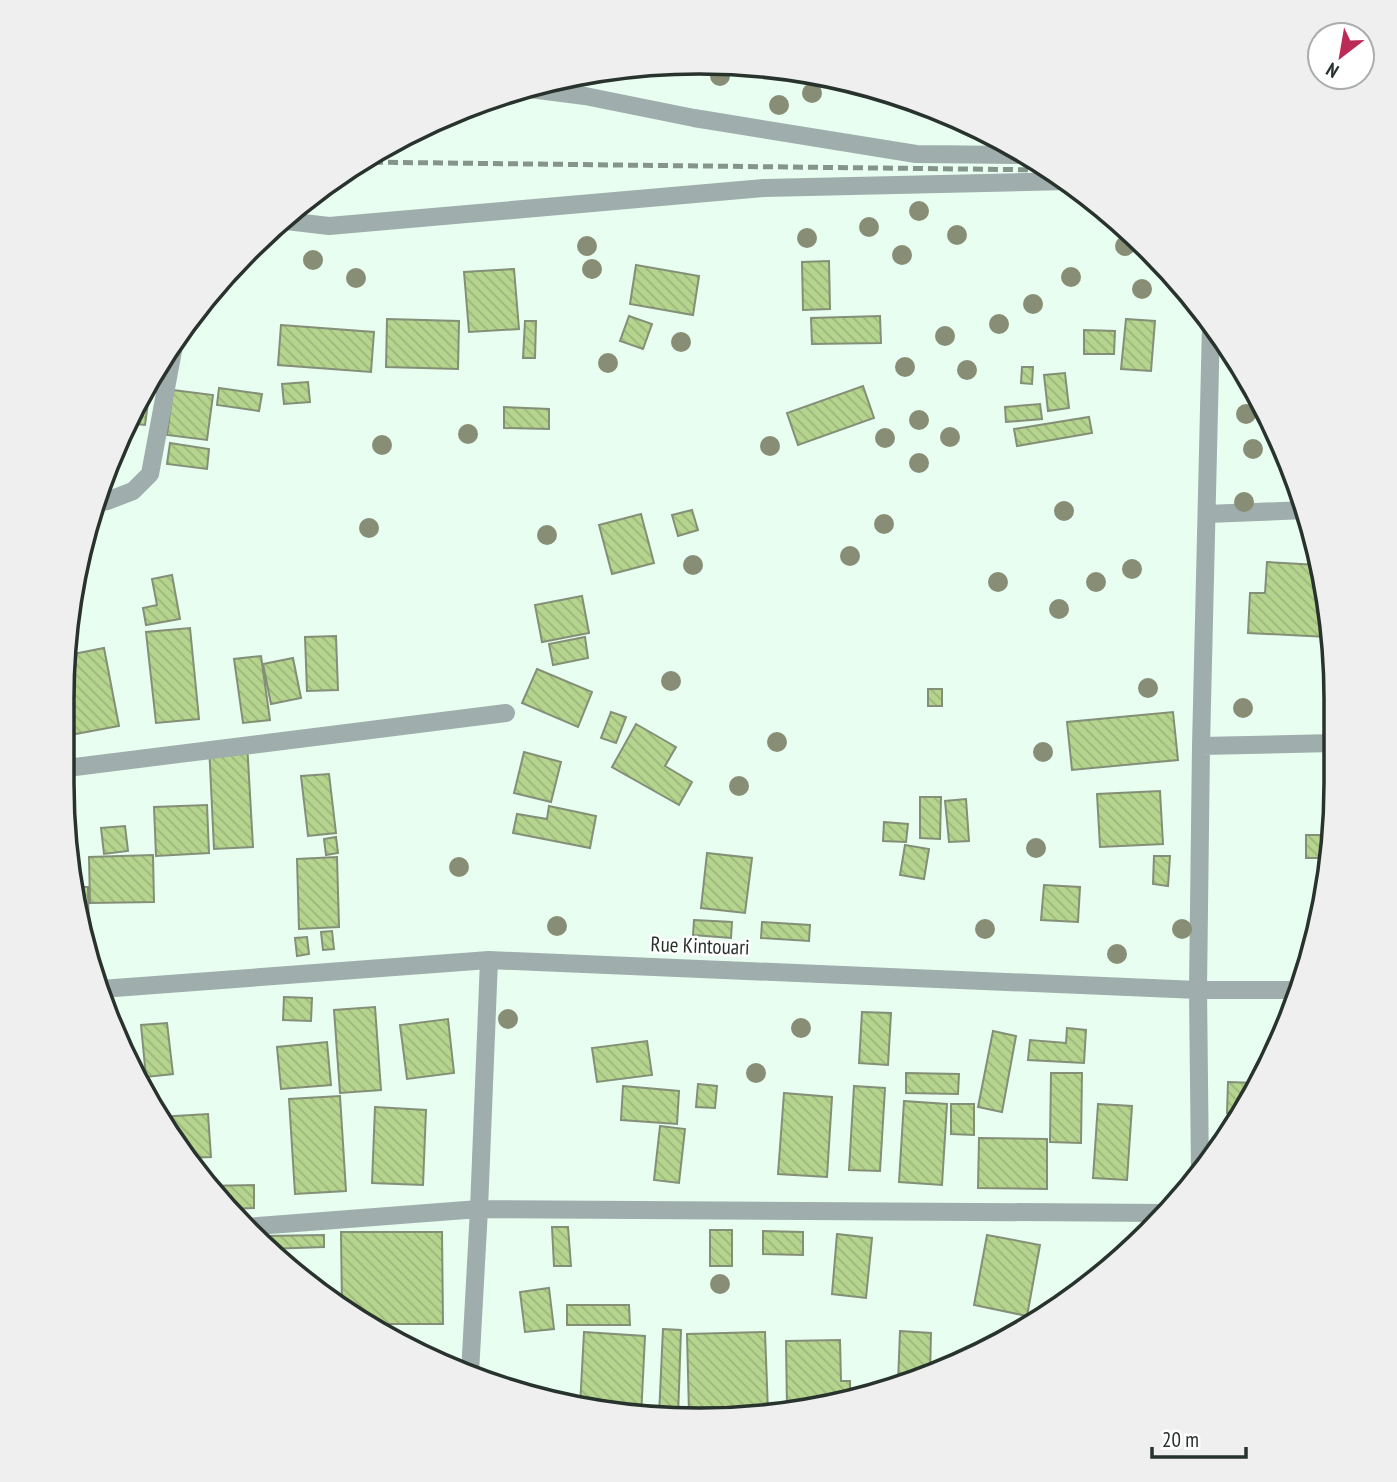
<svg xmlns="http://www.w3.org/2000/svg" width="1397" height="1482" font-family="'PT Sans Narrow',sans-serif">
	<defs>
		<pattern id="building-back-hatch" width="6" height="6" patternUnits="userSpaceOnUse" patternTransform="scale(1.75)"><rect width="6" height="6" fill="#b5d48e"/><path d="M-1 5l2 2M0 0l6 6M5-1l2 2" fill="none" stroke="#9cb67b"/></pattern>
	</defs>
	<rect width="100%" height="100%" fill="#e8fef0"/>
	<!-- building -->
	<path fill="url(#building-back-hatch)" stroke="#848f77" stroke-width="2" d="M829,261L830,309L803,310L802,262Z
		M636,265L699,276L693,315L630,304Z
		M514,269L519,329L469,332L464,272Z
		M629,316L652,324L643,349L620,341Z
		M880,316L881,343L812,344L811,318Z
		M387,319L459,321L458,369L386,367Z
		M1126,319L1155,321L1151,371L1121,369Z
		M525,321H536L535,358H523Z
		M281,325L374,332L371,372L278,365Z
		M1084,330L1115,331L1114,354H1084Z
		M1022,367H1033L1032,384L1021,383Z
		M1065,373L1069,408L1048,411L1044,375Z
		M308,382L310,402L284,404L282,384Z
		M863,386L874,418L798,445L787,413Z
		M219,388L262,394L259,411L217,405Z
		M173,390L213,395L207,440L167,435Z
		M136,402L148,403L145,425L125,423Z
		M1040,404L1042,419L1006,422L1005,407Z
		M504,407L549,409V429L504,428Z
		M1089,417L1092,433L1017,446L1014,429Z
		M170,443L209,449L207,469L167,464Z
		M1290,468L1302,493L1304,503L1293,504Z
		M692,510L698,530L678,536L672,515Z
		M641,514L654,563L612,574L599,525Z
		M1267,562L1318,565L1328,606L1327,637L1248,633L1250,593H1265Z
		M172,575L180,619L146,625L143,608L157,605L152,579Z
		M582,596L589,633L542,642L535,605Z
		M190,628L199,719L156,723L146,632Z
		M336,636L338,690L307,691L305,637Z
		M585,637L588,658L553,665L549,644Z
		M104,648L119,726L70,735L65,706L63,656Z
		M261,656L270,720L243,723L234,659Z
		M293,658L301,698L271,704L263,664Z
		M537,669L592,692L578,727L522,703Z
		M928,689H942V706H928Z
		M611,712L626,717L616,743L601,738Z
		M1173,712L1178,760L1072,770L1067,722Z
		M636,724L676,747L665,766L692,782L679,805L612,767Z
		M247,742L253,847L214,849L209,744Z
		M524,752L561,762L551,802L514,793Z
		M329,774L336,833L308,836L301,776Z
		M1160,791L1163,844L1100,847L1097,794Z
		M920,797H941L940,839L920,838Z
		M966,799L969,841L949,842L945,801Z
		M207,805L209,853L156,856L154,807Z
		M549,806L596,816L590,848L513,833L517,814L547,819Z
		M884,822L908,824L906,842L883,841Z
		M125,826L128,851L104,854L101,828Z
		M1306,835H1330L1328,858H1306Z
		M336,837L338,853L326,855L324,839Z
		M905,845L929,849L924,879L900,875Z
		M707,853L752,858L745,913L701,908Z
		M153,855L154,902L90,903L89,857Z
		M1154,856H1170L1168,886L1153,884Z
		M337,857L339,927L299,929L297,859Z
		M1044,885L1080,887L1078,922L1041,920Z
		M73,887H88L89,951L74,908Z
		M694,920L732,922L731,938L693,935Z
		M762,922L810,925L809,941L761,938Z
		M332,931L334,949L323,950L321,932Z
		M307,937L309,954L297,956L295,938Z
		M284,997L312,998L311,1021L283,1020Z
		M375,1007L381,1090L340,1093L334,1010Z
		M862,1012L891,1013L888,1065L859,1063Z
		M448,1019L454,1073L407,1079L400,1025Z
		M167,1023L173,1074L146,1077L141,1025Z
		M1067,1028L1086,1030L1084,1063L1028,1060L1030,1040L1066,1043Z
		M993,1031L1016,1036L1002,1112L978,1107Z
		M647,1041L652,1075L597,1082L592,1048Z
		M327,1042L331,1085L281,1089L277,1047Z
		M906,1073L959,1074L958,1094L906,1093Z
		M1051,1073H1082L1081,1143L1050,1142Z
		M1228,1082L1257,1083L1241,1113H1227Z
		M698,1084L717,1086L715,1108L696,1107Z
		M623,1086L679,1091L677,1124L621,1120Z
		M854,1086L885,1088L880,1171L849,1170Z
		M784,1093L832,1097L827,1177L778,1174Z
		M340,1096L346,1191L295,1194L289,1099Z
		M904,1101L947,1104L942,1185L899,1182Z
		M951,1104H974V1135L951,1134Z
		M1098,1104L1132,1106L1127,1180L1093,1178Z
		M375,1107L426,1110L423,1185L372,1183Z
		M208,1114L211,1157L185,1158L159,1117Z
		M660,1126L685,1129L679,1183L654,1180Z
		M979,1138L1047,1139V1189L978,1188Z
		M254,1185V1208L228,1209L206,1186Z
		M552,1227H568L571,1266H554Z
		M710,1230H732V1266H710Z
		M763,1231L803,1232V1255L763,1254Z
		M341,1232H442L443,1324H364L342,1308Z
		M837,1234L872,1238L866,1298L832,1294Z
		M324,1235V1247L267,1249L266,1236Z
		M987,1235L1040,1245L1027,1316L974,1305Z
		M549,1288L554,1329L525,1332L520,1292Z
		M567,1305H629L630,1325H567Z
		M663,1329L681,1330L678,1417L659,1416Z
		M900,1331L931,1333L930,1375L912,1383L898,1382Z
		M584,1332L645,1336L641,1417L580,1407Z
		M765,1332L768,1412L689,1413L687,1334Z
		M840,1340L841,1381H850V1399L811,1409H787L786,1341Z"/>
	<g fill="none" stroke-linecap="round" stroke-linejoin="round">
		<!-- street -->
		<path stroke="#9fadac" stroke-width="18" d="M522,88L585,96L694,118L916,154L1026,155
			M278,220L329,226L764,188L1068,181
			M95,503L107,501L133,491L150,474L175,340
			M1207,514L1306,510
			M1201,746L1334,743
			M67,768L506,713
			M101,989L489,960L1198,990H1299
			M1200,1172L1198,990L1201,746L1211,325
			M245,1227L479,1209L1167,1213
			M470,1373L479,1209L489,960"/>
		<!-- rail -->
		<path stroke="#85958b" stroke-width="5" stroke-dasharray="10 5" stroke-linecap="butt" d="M358,162L1049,170"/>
	</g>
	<!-- trees -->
	<g fill="#888e75">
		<circle cx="720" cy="76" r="10"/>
		<circle cx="812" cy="93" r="10"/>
		<circle cx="779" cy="105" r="10"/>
		<circle cx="919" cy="211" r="10"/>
		<circle cx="869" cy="227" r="10"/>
		<circle cx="957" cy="235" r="10"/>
		<circle cx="807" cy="238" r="10"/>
		<circle cx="587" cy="246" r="10"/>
		<circle cx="1125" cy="246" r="10"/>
		<circle cx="902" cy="255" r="10"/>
		<circle cx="313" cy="260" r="10"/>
		<circle cx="592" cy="269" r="10"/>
		<circle cx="1071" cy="277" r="10"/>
		<circle cx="356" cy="278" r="10"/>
		<circle cx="1142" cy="289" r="10"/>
		<circle cx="1033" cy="304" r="10"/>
		<circle cx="999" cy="324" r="10"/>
		<circle cx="945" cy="336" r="10"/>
		<circle cx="681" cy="342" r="10"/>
		<circle cx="608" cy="363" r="10"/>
		<circle cx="905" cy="367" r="10"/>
		<circle cx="967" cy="370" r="10"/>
		<circle cx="1246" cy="414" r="10"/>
		<circle cx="919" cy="420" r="10"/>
		<circle cx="468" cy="434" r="10"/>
		<circle cx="950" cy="437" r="10"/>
		<circle cx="885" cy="438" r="10"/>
		<circle cx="382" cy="445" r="10"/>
		<circle cx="770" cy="446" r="10"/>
		<circle cx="1253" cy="449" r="10"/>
		<circle cx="919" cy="463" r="10"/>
		<circle cx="1244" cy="502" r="10"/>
		<circle cx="1064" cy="511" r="10"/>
		<circle cx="884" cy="524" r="10"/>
		<circle cx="369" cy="528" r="10"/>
		<circle cx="547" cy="535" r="10"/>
		<circle cx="850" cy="556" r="10"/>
		<circle cx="693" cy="565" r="10"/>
		<circle cx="1132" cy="569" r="10"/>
		<circle cx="998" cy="582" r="10"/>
		<circle cx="1096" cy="582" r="10"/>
		<circle cx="1059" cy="609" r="10"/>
		<circle cx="671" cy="681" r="10"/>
		<circle cx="1148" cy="688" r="10"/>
		<circle cx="1243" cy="708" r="10"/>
		<circle cx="777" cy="742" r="10"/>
		<circle cx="1043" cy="752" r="10"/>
		<circle cx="739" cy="786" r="10"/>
		<circle cx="1036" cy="848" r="10"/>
		<circle cx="459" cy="867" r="10"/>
		<circle cx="557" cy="926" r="10"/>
		<circle cx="985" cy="929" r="10"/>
		<circle cx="1182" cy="929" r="10"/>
		<circle cx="1117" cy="954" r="10"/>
		<circle cx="508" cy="1019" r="10"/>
		<circle cx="801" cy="1028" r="10"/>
		<circle cx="756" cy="1073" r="10"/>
		<circle cx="720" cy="1284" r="10"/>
	</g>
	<g text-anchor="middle" stroke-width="5" stroke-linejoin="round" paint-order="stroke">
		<!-- street labels -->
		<g font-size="21" fill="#29332d" stroke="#fff">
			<text transform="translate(700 946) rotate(2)" y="7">Rue Kintouari</text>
		</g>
	</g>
	<!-- crop -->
	<path d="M0 0H1397V1482H0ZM699 74H699A625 625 0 0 1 1324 699V783A625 625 0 0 1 699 1408H699A625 625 0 0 1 74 783V699A625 625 0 0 1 699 74Z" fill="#eeefee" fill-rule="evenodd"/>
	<path fill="none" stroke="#29332d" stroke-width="3.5" d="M699 74H699A625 625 0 0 1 1324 699V783A625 625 0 0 1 699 1408H699A625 625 0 0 1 74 783V699A625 625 0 0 1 699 74Z"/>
	<!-- north arrow -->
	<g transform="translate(1341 56) rotate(211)"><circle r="33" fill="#ffffff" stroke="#a9adab" stroke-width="2"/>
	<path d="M0-5L12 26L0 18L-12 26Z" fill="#bb2b55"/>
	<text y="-10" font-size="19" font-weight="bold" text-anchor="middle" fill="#29332d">N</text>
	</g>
	<!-- scale -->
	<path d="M1152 1447v10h94v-10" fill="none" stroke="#29332d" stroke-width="3.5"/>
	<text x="1162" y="1447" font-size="21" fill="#29332d" stroke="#ffffff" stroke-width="5" paint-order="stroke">20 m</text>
</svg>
